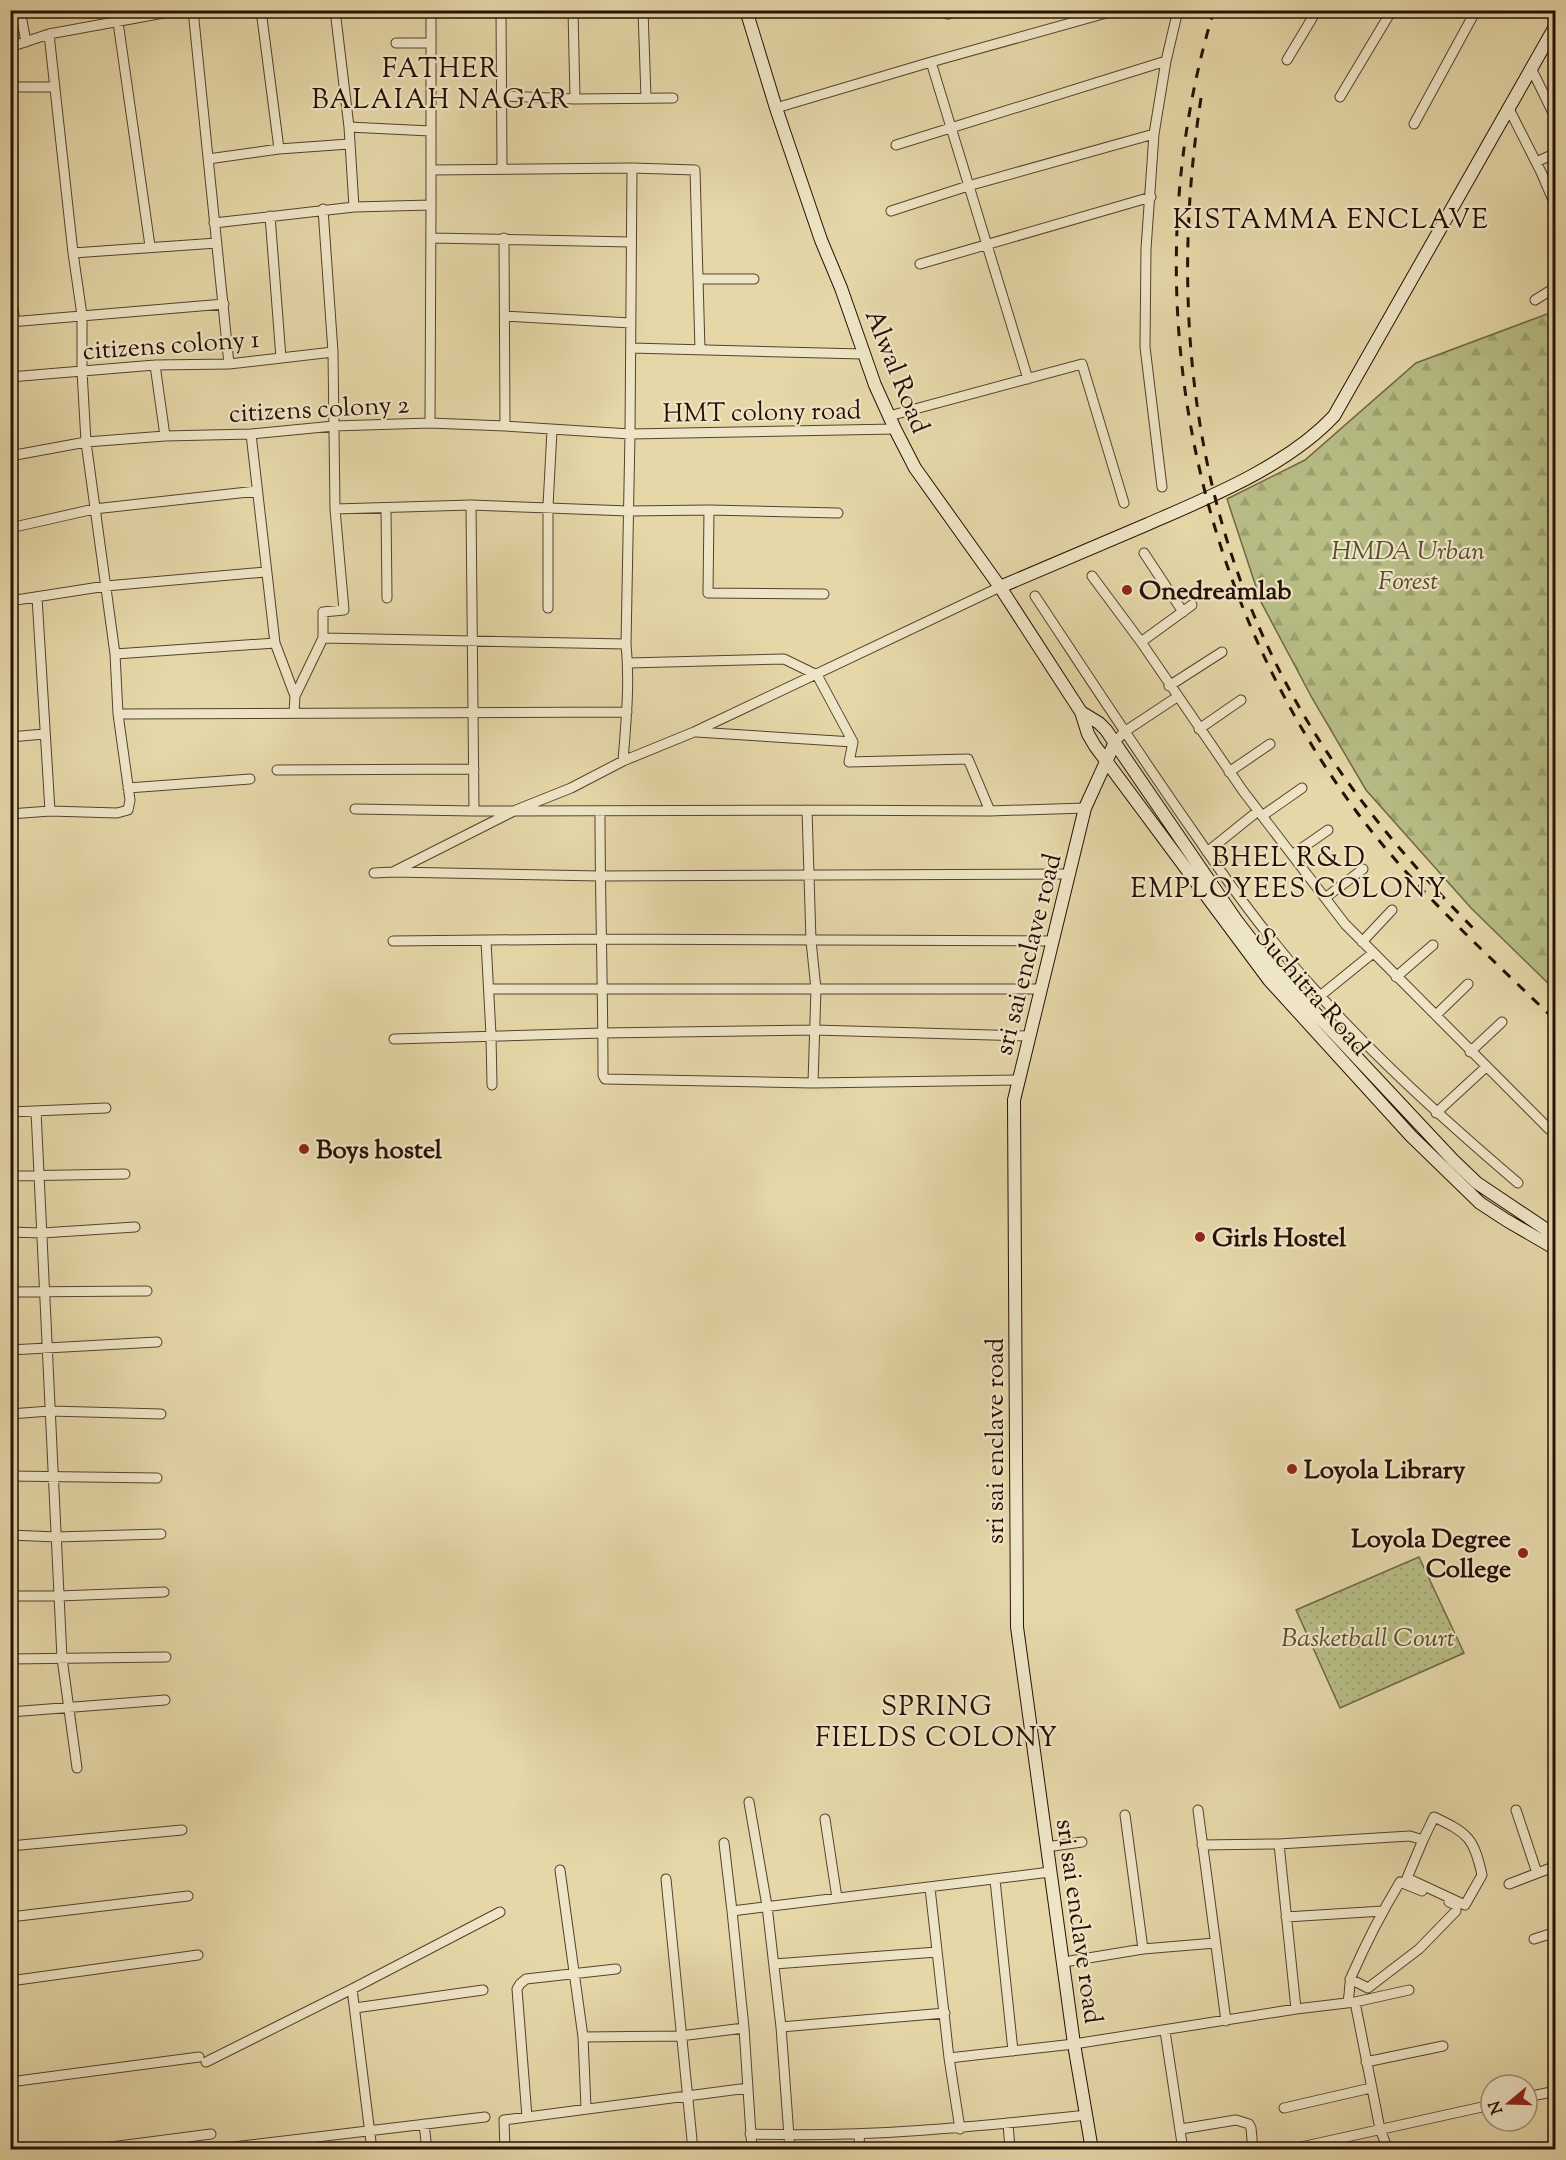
<svg xmlns="http://www.w3.org/2000/svg" width="1566" height="2160" font-family="'Sorts Mill Goudy',serif">
	<defs>
		<pattern id="grass-dots" width="8" height="8" patternUnits="userSpaceOnUse" patternTransform="scale(1.5)"><rect width="8" height="8" fill="#b7bd85"/><path d="M2 2h.1M6 6h.1" fill="none" stroke="#9da171" stroke-width="1.8" stroke-linecap="round"/></pattern>
		<pattern id="forest-firs" width="22" height="20" patternUnits="userSpaceOnUse" patternTransform="scale(1.5)"><rect width="22" height="20" fill="#b7bd85"/><path d="M5 1l3.5 6h-7zM16 11l3.5 6h-7z" fill="#9da171"/></pattern>
	</defs>
	<rect width="100%" height="100%" fill="#e5d7a8"/>
	<filter id="stains"><feTurbulence type="fractalNoise" baseFrequency=".00333" numOctaves="4"/><feColorMatrix values="0 0 0 0 .2 0 0 0 0 .09 0 0 0 0 .02 0 0 0 .5 -.17"/></filter>
	<radialGradient id="worn" r=".72"><stop offset=".6" stop-color="#630" stop-opacity="0"/><stop offset="1" stop-color="#630" stop-opacity=".3"/></radialGradient>
	<!-- grass -->
	<path fill="url(#grass-dots)" stroke="#706645" stroke-width="1.5" d="M1419,1557L1464,1653L1340,1708L1296,1610Z"/>
	<!-- forest -->
	<path fill="url(#forest-firs)" stroke="#706645" stroke-width="1.5" d="M1555,311V990L1471,908L1366,790L1312,698L1261,602L1227,499L1305,460L1416,363Z"/>
	<g fill="none" stroke-linecap="round" stroke-linejoin="round">
		<defs>
			<path id="street" d="M20,10L26,42
				M193,10L229,364
				M261,10L279,149
				M335,10L349,127L354,207
				M501,10L502,168
				M573,10L575,99
				M643,10L646,98
				M946,10L948,14L960,10
				M118,22L150,246
				M1550,37L1556,49
				M396,43H431
				M10,47L49,34L180,10
				M1287,60L1317,10
				M931,62L1028,379
				M1531,68L1556,119
				M10,87H55
				M502,96L575,99L673,98
				M1340,97L1392,10
				M1508,107L1541,172L1556,207
				M776,108L931,62L1117,10
				M1414,124L1476,10
				M349,127L430,131
				M896,145L1166,61
				M208,159L279,149L349,144
				M1536,162L1556,153
				M431,170L632,168L695,170L700,350
				M891,211L968,186L1154,134
				M270,216L281,358
				M214,223L354,207L431,205V10
				M431,238L631,242
				M504,238L505,426
				M73,253L217,243
				M920,264L1151,197
				M698,279H754
				M10,289L15,322
				M1535,300L1556,287
				M505,316L631,323
				M10,322L224,304
				M631,348L863,354
				M155,365L165,436
				M10,377L155,365L229,364L333,352
				M889,416L1082,364L1124,503
				M430,423L431,205
				M251,434L275,643L295,696
				M10,456L86,442L165,436L251,434L334,426L430,423L505,426L630,434L895,429
				M1162,487L1145,347L1146,249L1154,134L1166,61L1178,10
				M471,505L474,811
				M335,509L471,505L629,511L709,510L838,513
				M386,509L387,598
				M709,510L708,593L824,594
				M10,528L94,509L257,491
				M1144,553L1183,612
				M1092,576L1141,642L1243,791L1345,924L1549,1129
				M1035,596C1088,676 1140,756 1195,834C1229,884 1265,934 1305,979C1370,1053 1443,1119 1518,1183
				M37,597L50,811
				M10,601L106,586L265,572
				M548,608V506L552,430
				M323,638L626,644
				M1141,642L1192,605
				M115,654L275,643
				M628,663L784,659L817,675L853,742L849,762L968,759L990,811
				M1169,686L1222,652
				M294,712L295,696L323,638V612L344,610L335,509L333,352L323,209
				M118,714L627,712
				M1199,729L1241,700
				M696,732L853,742
				M10,737L44,734
				M1115,742L1124,732L1177,697
				M623,761C626,722 630,683 626,644L630,434L632,168
				M277,770L474,769
				M1229,772L1270,744
				M128,788L250,779
				M355,809L474,811L807,810L990,811L1085,808
				M807,810L811,941L816,989L813,1083
				M600,811C600,899 603,987 603,1075L605,1079L813,1083L1019,1080
				M10,814L50,811L117,813L128,810L130,800L118,714L115,654L86,442L82,371V315L73,253L49,34
				M1262,816L1302,788
				M1207,852L1258,811
				M1292,855L1328,830
				M395,871L516,810L571,788L623,761L694,732L1000,587
				M374,873L393,872L600,876L1070,874
				M1325,898L1363,869
				M393,941L600,939L1052,941
				M486,941L491,1035L492,1085
				M1362,942L1392,910
				M1396,977L1433,945
				M489,989H1040
				M1320,996L1373,953
				M1436,1015L1468,984
				M394,1039L603,1033L814,1030L1029,1036
				M1470,1052L1502,1022
				M36,1111L62,1658L77,1768
				M10,1112L106,1108
				M1436,1113L1486,1067
				M10,1176L125,1174
				M10,1232L42,1233L135,1227
				M10,1292L147,1291
				M10,1350L157,1342
				M10,1414L50,1411L161,1414
				M10,1476L157,1478
				M10,1535L56,1537L161,1534
				M10,1596H59L164,1592
				M10,1659L166,1657
				M10,1712L165,1700
				M749,1802L767,1906L781,2027L790,2150
				M1198,1810L1226,2021
				M1516,1810L1537,1873
				M1125,1815L1143,1949
				M825,1819L837,1898
				M724,1843L732,1911
				M1279,1844L1296,2009
				M1202,1845L1279,1844L1410,1836L1423,1840L1407,1878L1465,1905L1482,1875C1474,1838 1468,1833 1434,1817L1423,1840
				M10,1846L182,1830
				M1046,1847L1082,1842
				M560,1870L583,2037L586,2108
				M666,1879L693,2150
				M995,1880L1013,2051
				M1509,1884L1556,1866
				M930,1888L949,2058L960,2129
				M10,1917L188,1896
				M1286,1917L1383,1911
				M1534,1939L1556,1932
				M1064,1962L1143,1949L1215,1943
				M774,1964L937,1952
				M1350,1979L1368,1988L1419,1949L1456,1911V1905L1449,1902
				M10,1981L198,1955
				M352,1989L372,2150
				M1355,2002L1380,2129L1388,2150
				M1347,2003C1351,1994 1348,1984 1352,1975C1366,1943 1382,1912 1400,1882L1422,1891
				M355,2008L483,1990
				M781,2027L945,2013
				M1165,2031L1183,2150
				M583,2037L680,2036L744,2028
				M949,2058L1074,2044L1296,2009L1355,2002L1409,1990
				M206,2062L352,1989L500,1912
				M1366,2062L1443,2046
				M10,2082L199,2057
				M1527,2097L1556,2091
				M1284,2108L1371,2088
				M527,2117L517,1989L520,1984L526,1979L616,1969
				M1008,2123L1010,2150
				M424,2124L427,2150
				M1181,2129L1236,2120L1249,2124L1251,2128L1253,2150
				M750,2134C863,2138 975,2127 1087,2115
				M859,2135L860,2150
				M216,2149L485,2117
				M1292,2149L1491,2105
				M88,2150L211,2134
				M505,2150L504,2120L748,2088
				M752,2150L744,2028L732,1911L1050,1872"/>
			<path id="secondary" d="M746,10L776,108L821,240L841,288L875,385L895,429L915,468L1000,587L1081,712L1088,734L1095,746L1269,980L1411,1136L1480,1203L1506,1220L1556,1249
				M1000,587C1050,566 1099,545 1148,524C1210,497 1287,466 1334,416L1556,25
				M1081,712L1099,723L1106,730L1236,920L1273,968L1453,1160L1477,1183L1556,1236
				M1092,2150L1074,2044L1017,1627L1014,1100L1085,808L1115,742"/>
		</defs>
		<!-- street casing -->
		<use href="#street" stroke="#57412e" stroke-width="11"/>
		<!-- secondary casing -->
		<use href="#secondary" stroke="#280f05" stroke-width="14"/>
		<!-- street -->
		<use href="#street" stroke="#eee5c6" stroke-width="9"/>
		<!-- secondary -->
		<use href="#secondary" stroke="#eee5c6" stroke-width="12"/>
		<!-- rail -->
		<path stroke="#280f05" stroke-width="3" stroke-dasharray="10 10" stroke-linecap="butt" d="M1214,10C1131,282 1188,583 1356,811C1413,888 1487,954 1556,1021
			M1201,98C1165,331 1199,567 1335,764C1377,825 1426,881 1478,933"/>
	</g>
	<!-- markers -->
	<g fill="#8f2418" stroke="#eee5c6" stroke-width="2">
		<circle cx="1127" cy="590" r="6"/>
		<circle cx="304" cy="1149" r="6"/>
		<circle cx="1200" cy="1237" r="6"/>
		<circle cx="1292" cy="1469" r="6"/>
		<circle cx="1523" cy="1553" r="6"/>
	</g>
	<g text-anchor="middle" stroke-width="4.5" stroke-linejoin="round" paint-order="stroke">
		<!-- street labels -->
		<g font-size="26" fill="#280f05" stroke="#eee5c6">
			<text transform="translate(171 344) rotate(-4)" y="9">citizens colony 1</text>
			<text transform="translate(898 371) rotate(68)" y="9">Alwal Road</text>
			<text transform="translate(319 408) rotate(-3)" y="9">citizens colony 2</text>
			<text transform="translate(762 411) rotate(-1)" y="9">HMT colony road</text>
			<text transform="translate(1027 954) rotate(-76)" y="9">sri sai enclave road</text>
			<text transform="translate(1313 991) rotate(49)" y="9">Suchitra Road</text>
			<text transform="translate(994 1441) rotate(-90)" y="9">sri sai enclave road</text>
			<text transform="translate(1080 1921) rotate(82)" y="9">sri sai enclave road</text>
		</g>
		<!-- park labels -->
		<g font-size="26" font-style="italic" fill="#5a4c32" stroke="#eee5c6">
			<text x="1408" y="559">HMDA Urban<tspan x="1408" dy="30">Forest</tspan></text>
			<text x="1368" y="1646">Basketball Court</text>
		</g>
		<!-- poi labels -->
		<g font-size="26" font-weight="bold" fill="#280f05" stroke="#eee5c6" text-anchor="start">
			<text x="1139" y="599">Onedreamlab</text>
			<text x="316" y="1158">Boys hostel</text>
			<text x="1212" y="1246">Girls Hostel</text>
			<text x="1304" y="1478">Loyola Library</text>
			<text x="1511" y="1547" text-anchor="end">Loyola Degree<tspan x="1511" dy="30">College</tspan></text>
		</g>
		<!-- neighbourhood labels -->
		<g font-size="27" letter-spacing="1.5" fill="#280f05" stroke="#eee5c6">
			<text x="441" y="77">FATHER<tspan x="441" dy="31">BALAIAH NAGAR</tspan></text>
			<text x="1331" y="228">KISTAMMA ENCLAVE</text>
			<text x="1289" y="866">BHEL R&amp;D<tspan x="1289" dy="31">EMPLOYEES COLONY</tspan></text>
			<text x="937" y="1715">SPRING<tspan x="937" dy="31">FIELDS COLONY</tspan></text>
		</g>
	</g>
	<!-- margin -->
	<rect width="1566" height="2160" fill="none" stroke="#e5d7a8" stroke-width="36"/>
	<rect x="12" y="12" width="1542" height="2136" fill="none" stroke="#280f05" stroke-width="3"/>
	<rect x="18" y="18" width="1530" height="2124" fill="none" stroke="#280f05" stroke-width="1.5"/>
	<!-- north arrow -->
	<g transform="translate(1509 2103) rotate(251)"><circle r="28" fill="#eee5c6" stroke="#9f8f79" stroke-width="1.5"/>
	<path d="M0-4.5L10 22L0 15L-10 22Z" fill="#8f2418"/>
	<text y="-9" font-size="16" font-weight="bold" text-anchor="middle" fill="#280f05">N</text>
	</g>
	<rect width="100%" height="100%" filter="url(#stains)"/>
	<rect width="100%" height="100%" fill="url(#worn)"/>
</svg>
